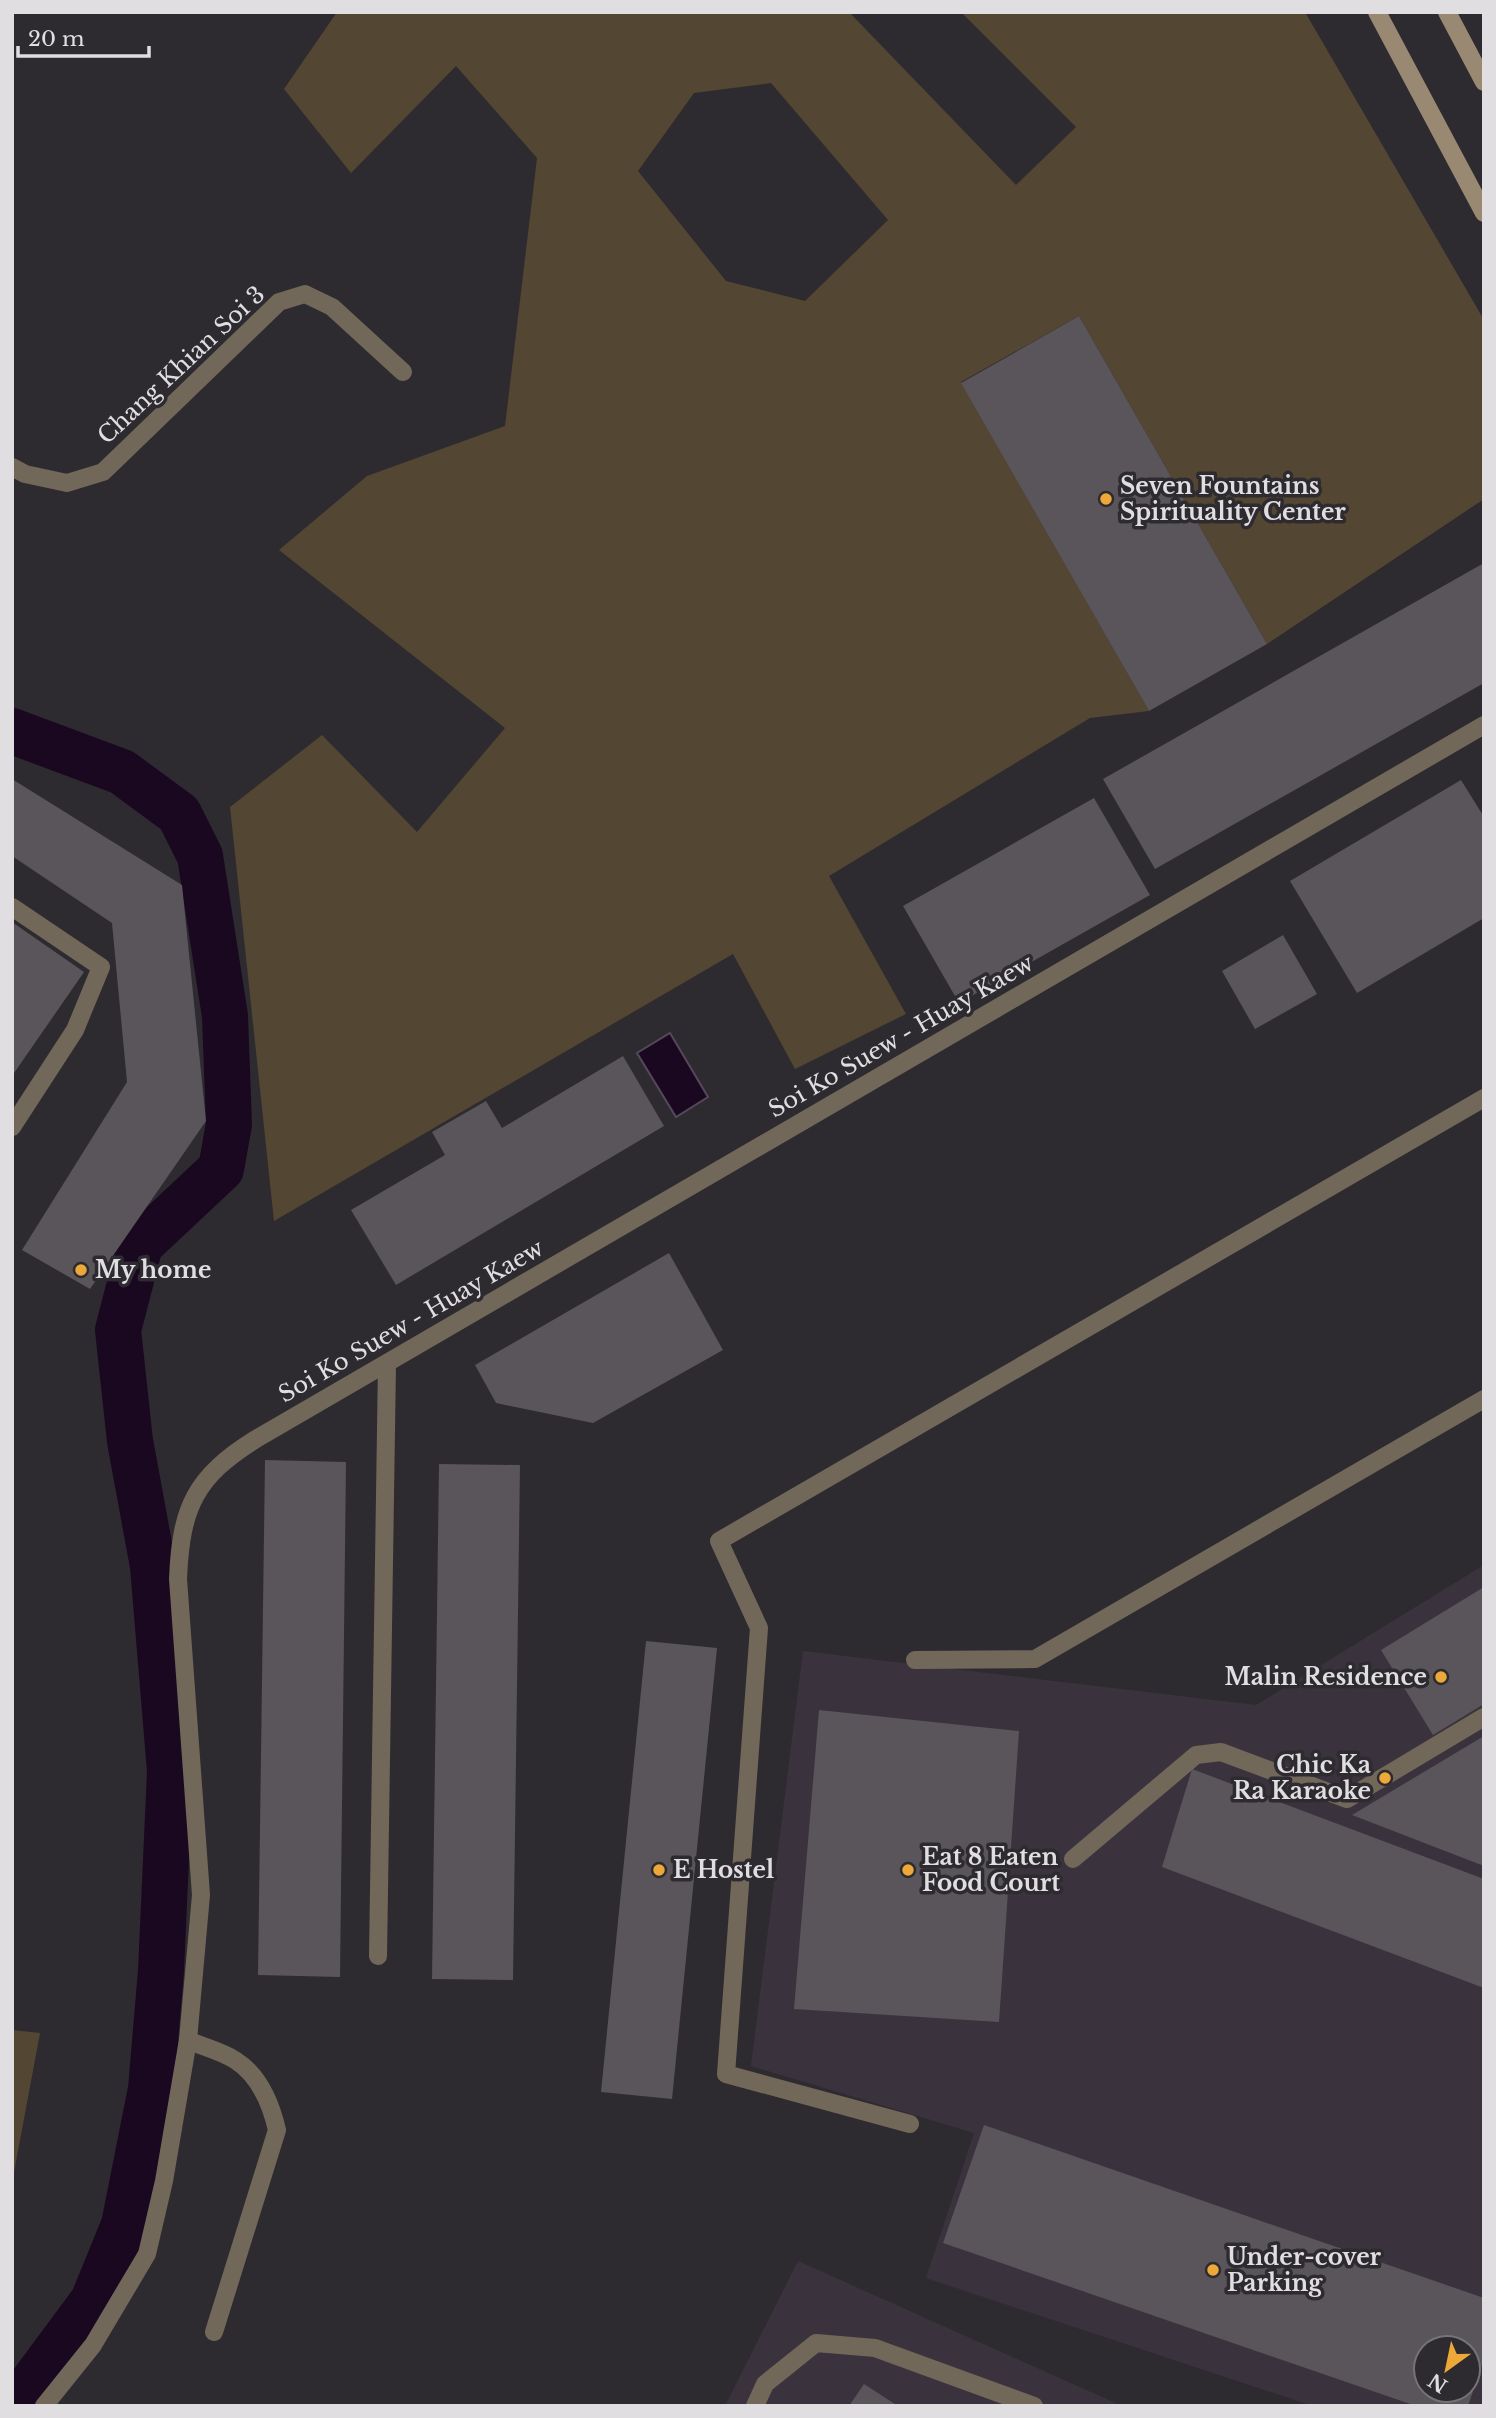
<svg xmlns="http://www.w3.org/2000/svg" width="1496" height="2418" font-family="'Libre Baskerville',serif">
	<rect width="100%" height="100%" fill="#2e2b30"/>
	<!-- built -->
	<path fill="#3a333d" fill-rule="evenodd" d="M1484,1565V2406H1313L926,2278L974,2133L751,2066L803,1651L1256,1705ZM1426,2348H1468V2390H1426Z
		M798,2261L1122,2406H725Z"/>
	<!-- green -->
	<path fill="#534632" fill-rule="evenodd" d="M337,12H849L1016,185L1076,127L961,12H1305L1484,320V499L1267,644L1079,316L961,382L1149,711L1090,718L829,876L906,1014L795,1069L733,954L274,1221L230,807L322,735L417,832L505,728L279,550L367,476L505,426L537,158L456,66L351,173L284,89ZM771,83L888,220L805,301L726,281L638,171L694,93Z
		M12,2030L40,2033L12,2183Z"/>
	<!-- water -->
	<path fill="#1a0821" stroke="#55485b" stroke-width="2" d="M670,1033L708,1097L676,1117L637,1053Z"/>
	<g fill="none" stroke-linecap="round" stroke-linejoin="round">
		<!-- canal -->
		<path stroke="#1a0821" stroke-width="46" d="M12,731L122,772L179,814L200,856L225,1016L229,1124L221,1169L140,1245L118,1330L130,1441L153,1566L170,1771L161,1971L151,2089L124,2225L93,2301L33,2382L12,2404"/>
	</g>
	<!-- building -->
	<path fill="#59555a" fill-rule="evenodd" d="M1079,316L1267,644L1149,711L961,383Z
		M1484,563V683L1155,869L1103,779Z
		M12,779L182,885L206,1121L90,1289L22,1250L127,1082L112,923L12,856Z
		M1461,780L1484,817V918L1357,993L1290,881Z
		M1094,798L1150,895L959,1003L903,906Z
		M12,922L84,972L12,1076Z
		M1283,935L1317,994L1255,1029L1222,971Z
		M623,1056L664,1126L396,1285L351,1210L445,1155L432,1132L486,1101L502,1128Z
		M669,1253L723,1350L593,1423L496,1403L475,1365Z
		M265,1460L346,1462L340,1977L258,1975Z
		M439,1464L520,1465L513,1980L432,1979Z
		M1484,1587V1704L1433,1735L1381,1650Z
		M646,1641L717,1648L672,2099L601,2092Z
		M819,1710L1019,1731L999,2022L794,2009Z
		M1484,1736V1866L1352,1815L1367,1806Z
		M1192,1769L1484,1879V1988L1162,1867Z
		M984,2125L1484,2298V2359L1468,2406H1416L943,2243ZM1426,2348H1468V2390H1426Z
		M864,2384L898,2406H849Z"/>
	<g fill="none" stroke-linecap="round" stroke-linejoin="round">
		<!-- lane -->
		<path stroke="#72685a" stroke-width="18" d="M12,907L101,967L75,1030L12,1127
			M1073,1859L1196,1755L1221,1752L1347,1799L1484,1717
			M188,2040C203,2047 221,2051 235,2060C259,2075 271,2104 277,2130L214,2332
			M755,2406L765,2384L816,2343L875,2348L1034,2406"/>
		<!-- street -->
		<path stroke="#72685a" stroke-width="18" d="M12,467L25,474L67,483L103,472L279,302L305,294L332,307L403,372
			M915,1660L1035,1659L1484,1399
			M378,1956L387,1364
			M910,2124L726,2074L759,1628L719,1541L1484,1098
			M44,2406L93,2345L147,2254L164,2181L188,2040L201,1895L178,1579C181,1507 195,1477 256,1439L1484,725"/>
		<!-- secondary -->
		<path stroke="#998972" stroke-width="18" d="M1377,12L1484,213
			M1447,12L1484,82"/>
	</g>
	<!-- markers -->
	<g fill="#eca93a" stroke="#2e2b30" stroke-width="2.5">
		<circle cx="1106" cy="499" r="7"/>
		<circle cx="81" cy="1270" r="7"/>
		<circle cx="1441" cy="1677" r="7"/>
		<circle cx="1385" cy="1778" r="7"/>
		<circle cx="659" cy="1870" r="7"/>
		<circle cx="908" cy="1870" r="7"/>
		<circle cx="1213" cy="2270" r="7"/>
	</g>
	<g text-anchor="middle" stroke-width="7" stroke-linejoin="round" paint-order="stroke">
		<!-- street labels -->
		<g font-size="23" fill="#e0dee1" stroke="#2e2b30">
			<text transform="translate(181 365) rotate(-43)" y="8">Chang Khian Soi 3</text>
			<text transform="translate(901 1036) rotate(-30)" y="8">Soi Ko Suew - Huay Kaew</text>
			<text transform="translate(411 1321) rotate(-30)" y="8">Soi Ko Suew - Huay Kaew</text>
		</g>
		<!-- poi labels -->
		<g font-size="23" font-weight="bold" fill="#e0dee1" stroke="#2e2b30" text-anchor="start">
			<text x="1120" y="494">Seven Fountains<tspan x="1120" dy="26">Spirituality Center</tspan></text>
			<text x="95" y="1278">My home</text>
			<text x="1427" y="1685" text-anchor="end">Malin Residence</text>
			<text x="1371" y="1773" text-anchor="end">Chic Ka<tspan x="1371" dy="26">Ra Karaoke</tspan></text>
			<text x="922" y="1865">Eat 8 Eaten<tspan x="922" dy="26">Food Court</tspan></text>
			<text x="673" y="1878">E Hostel</text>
			<text x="1227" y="2265">Under-cover<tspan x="1227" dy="26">Parking</tspan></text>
		</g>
	</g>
	<!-- border -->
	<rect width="1496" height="2418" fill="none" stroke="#e0dee1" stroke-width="28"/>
	<!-- north arrow -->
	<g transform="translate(1447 2369) rotate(213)"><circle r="33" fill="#2e2b30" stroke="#757377" stroke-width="2"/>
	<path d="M0-5L12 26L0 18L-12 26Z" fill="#eca93a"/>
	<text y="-10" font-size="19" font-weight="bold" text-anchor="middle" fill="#e0dee1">N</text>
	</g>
	<!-- scale -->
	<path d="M18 46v10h131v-10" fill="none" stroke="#e0dee1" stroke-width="3.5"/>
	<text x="28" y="46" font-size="21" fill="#e0dee1" stroke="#2e2b30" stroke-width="5" paint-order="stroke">20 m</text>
</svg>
